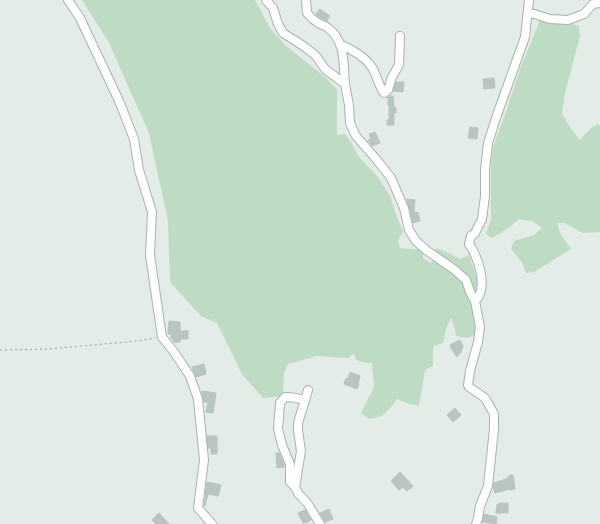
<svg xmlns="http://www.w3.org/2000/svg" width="600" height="524" font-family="'Alegreya Sans',sans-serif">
	<rect width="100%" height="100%" fill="#e3ece7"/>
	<!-- green -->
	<path fill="#bedbc4" d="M82,0H255L270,28L285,45L326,78L337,89V135L345,134L351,142L359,157L377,176L390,196L397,217L403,231L398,241L400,248L423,250V258L431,263L436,248L449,253L460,259L469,255L479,285L475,321L476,334L467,338L456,336L455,329L451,318L446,329L443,343L433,346V366L425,370L419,406L410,404L397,399L391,407L382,416L369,419L361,413L374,387L372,363H366L356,360L354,353L348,358L317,356L288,364L284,373L283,396L263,398L242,374L217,323L201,316L170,282L168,221L149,133L109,43Z
		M540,20C555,20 565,21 579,26L580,36L565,93L562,114L571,129L580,140L591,128L598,124L600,126V232L583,233L564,223H557L560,233L571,249L534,272L526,273L522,262L511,249L514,241L534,235L542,228L532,221L519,219L510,227L492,238L486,234L491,219V169L493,147L506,112L520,69Z"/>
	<!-- building -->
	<path fill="#b9c6c0" stroke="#b6c5be" d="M320,9L330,16L327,21L321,18L316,14Z
		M494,78L495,88L484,89L483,79Z
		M396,82H404L403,92L393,91Z
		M389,96H393L394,108H396V113H394V125H387V120H389V105H388V97Z
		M470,127L478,128L477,139L468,138Z
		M375,132L380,143L372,146L368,140L371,139L369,134Z
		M407,199L415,200L414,213L418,212L420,221L413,223Z
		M169,321L180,322V331H188V339H180V342H173L174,339H171V334H168Z
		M460,340L463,346L461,352L457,357L451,348L450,345Z
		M204,364L206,374L196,377L192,367Z
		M350,372L360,376L358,384H359L357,389L344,384L346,378L348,379Z
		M202,391L216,393L213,413L206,412L208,402H204Z
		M455,408L461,415L453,422L447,415Z
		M207,436H217V454H211V448H208Z
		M276,453H279L284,465V467L277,468Z
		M400,472L413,486L407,491L403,487L399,490L391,481Z
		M513,475L515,489L510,490V489L495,493L493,487L494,483L509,478L508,476Z
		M207,482L221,485L218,496L208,494L205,506H204Z
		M499,503H508V513H496L497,504L499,505Z
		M329,509L333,519L325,522L320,513Z
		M305,510L311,520L305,523V522L303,523L298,513Z
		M159,513L169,524H156L152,520Z
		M484,514L497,517L496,524L482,522Z"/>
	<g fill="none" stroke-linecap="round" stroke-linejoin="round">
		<defs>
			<path id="minor" d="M68,0L80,18L120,103L134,139L139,170L152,212L150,255L162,337L174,352L190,376L198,399L204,460L198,508L212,524
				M266,0L273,8L278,24L283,33L305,47L316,56L325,69L345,84L349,105L350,123L356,136L376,159L391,178L404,208L409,230L416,241L426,250L455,270L466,280L470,292L475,301L480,327L478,342L470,371L468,385L469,387L485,398L494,414V429L488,486L480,506L478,518L476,524
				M306,0L307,13C310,16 313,20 317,22C320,25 325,25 328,28C346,42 343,63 345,84
				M528,12L550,19L568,20L584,14L593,4L600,3
				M340,44C352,50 366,57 373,69C377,77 379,86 384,93L388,90L392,77L399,65L400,36
				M475,301C489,288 478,257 469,244L471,236L475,233L482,219L485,196V170L488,143L497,115L525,37L529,0
				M308,390L298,423V430L301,451L295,487L298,493L308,504L320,524
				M295,487L290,482V464L282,445L278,429L280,403L285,397C292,397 299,398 305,401"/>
		</defs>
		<!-- minor casing -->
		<use href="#minor" stroke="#a6b3ae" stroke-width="10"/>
		<!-- path -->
		<path stroke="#86ad9f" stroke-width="1" stroke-dasharray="2 3" stroke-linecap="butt" d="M0,350L48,349L137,341L155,338"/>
		<!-- minor -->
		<use href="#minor" stroke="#fff" stroke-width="8"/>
	</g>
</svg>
